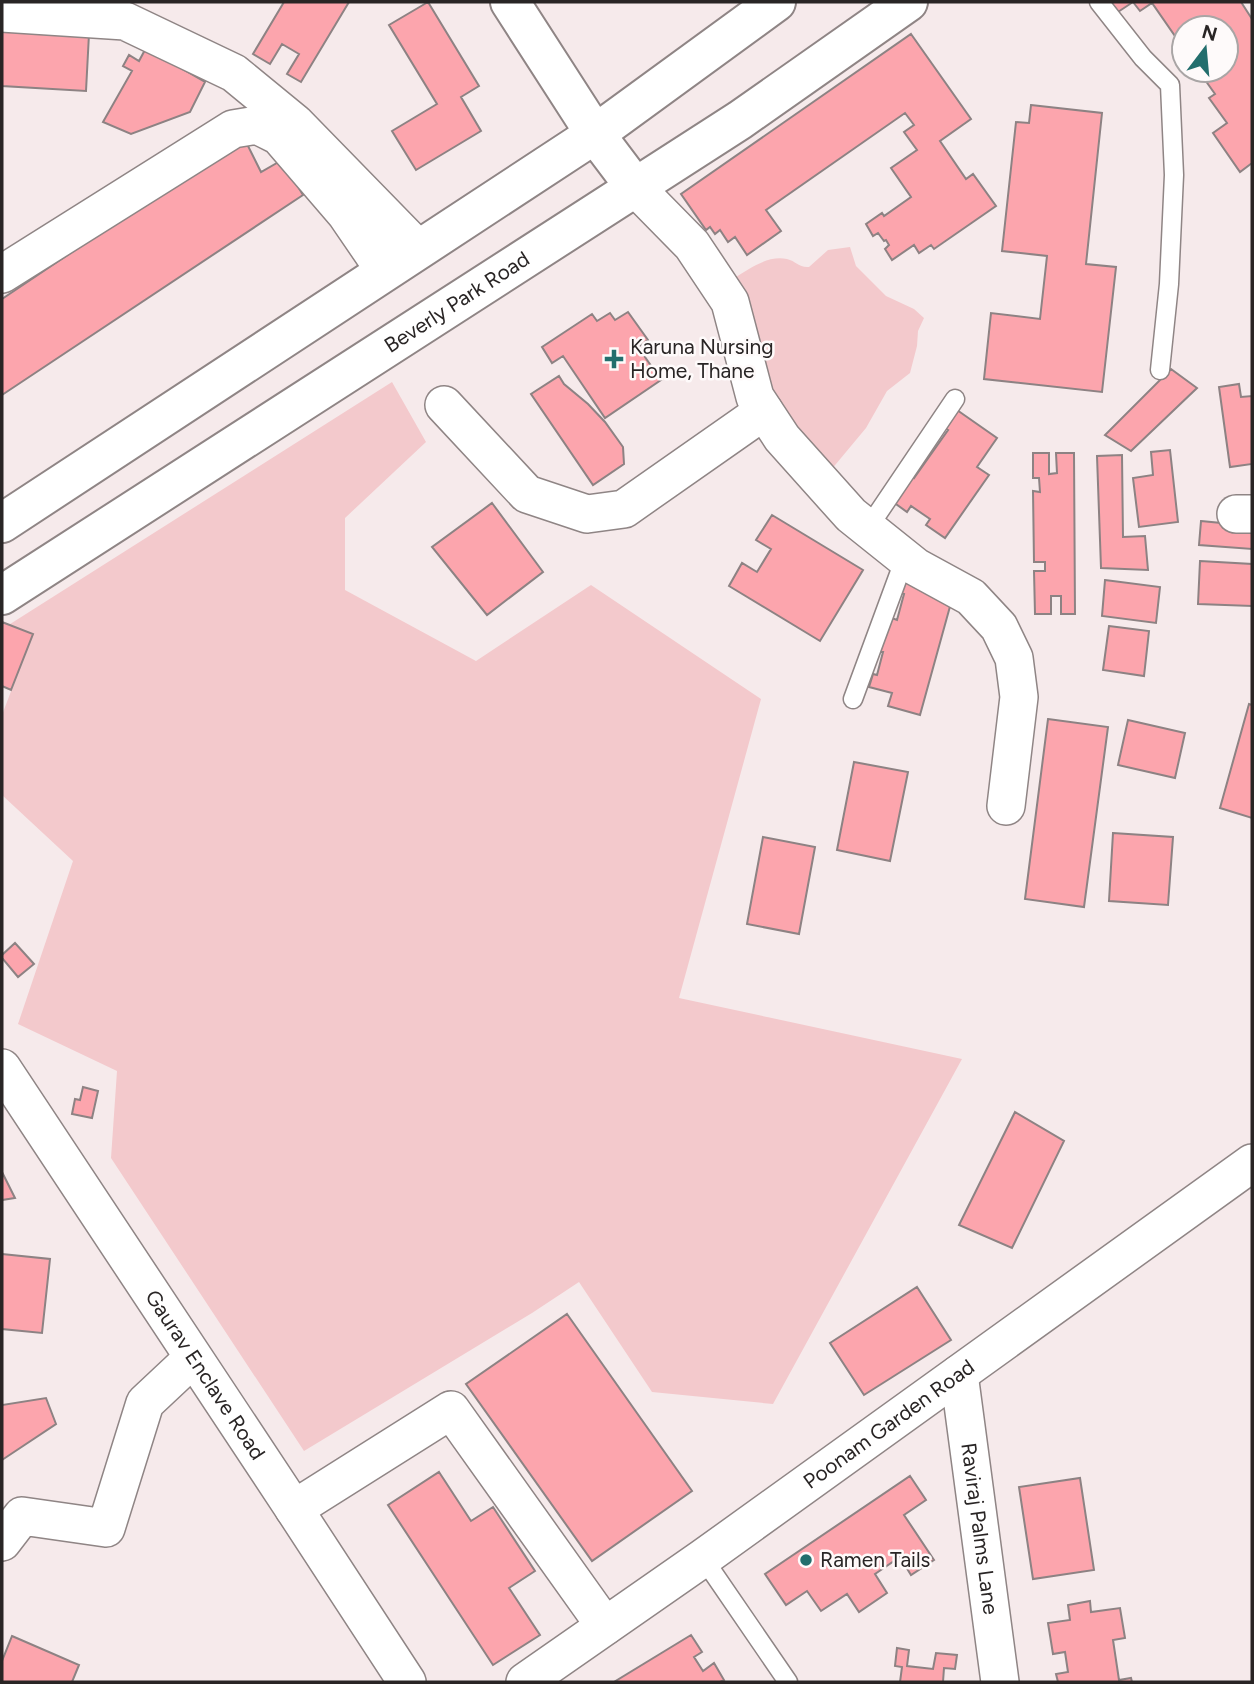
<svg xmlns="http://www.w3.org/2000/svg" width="1254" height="1684" font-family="Figtree,sans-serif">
	<rect width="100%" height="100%" fill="#f6eaeb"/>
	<!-- green -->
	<path fill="#f3c9cc" d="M850,247L856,266L886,296L914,309L924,318L918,331L917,346L910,373L887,391L866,428L826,476L769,404L734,278C750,269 767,255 787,259C796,261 799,268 809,267L828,250Z
		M392,382L426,442L345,518V590L476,661L591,585L761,699L679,998L962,1059L773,1404L652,1392L579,1282L532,1313L304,1451L111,1158L117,1071L18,1024L73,861L2,795V715L29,644L7,626Z"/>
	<!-- building -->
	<path fill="#fca5ad" stroke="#8d8283" stroke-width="2" d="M284,2H349L301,82L287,74L299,54L282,44L270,64L253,54Z
		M428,2L479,86L461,97L481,131L416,170L392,131L437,104L389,25Z
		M1111,2H1241L1252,19V163L1240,172L1213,133L1227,123L1209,98L1215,94L1198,70H1226V28H1184V49L1152,3L1140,11L1133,2L1118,12Z
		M2,28L89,34L86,91L2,86Z
		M911,34L971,119L940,141L966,179L973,174L996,206L934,249L931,245L919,253L914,245L892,260L885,249L889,245L886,240L884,241L878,233L873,236L866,224L882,213L884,216L911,197L891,168L917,150L904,132L914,125L905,113L766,210L781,231L747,255L735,237L728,242L720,230L715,234L710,227L706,230L681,194Z
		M146,48L205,82L190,112L131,134L103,122L132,71L123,66L129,55L139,61Z
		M1031,105L1102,113L1086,264L1116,267L1102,392L984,379L991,313L1040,319L1047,256L1002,251L1016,122L1029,123Z
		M246,135L248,146L261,172L282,160L303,195L2,395V299Z
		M628,312L648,340L638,347L661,380L605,418L563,356L552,363L542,347L592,314L597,321L610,313L615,320Z
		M1171,369L1197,388L1131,451L1105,435Z
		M559,376L564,384L588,404L605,422L623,447L624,464L593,485L531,394Z
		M1239,384L1241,397L1252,396V464L1230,467L1219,387Z
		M957,410L997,438L977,467L989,475L945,538L926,525L930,519L911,506L907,512L889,499L907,473L914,478L948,430L944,428Z
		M1170,450L1178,522L1139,527L1133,478L1153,475L1151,452Z
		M1033,453H1049V474L1057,473L1056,453H1074L1075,614H1061V596H1051V614H1035L1034,571H1045V562H1034L1033,491L1040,492L1039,478H1033Z
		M1122,455L1123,537L1145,536L1148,570L1101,568L1097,456Z
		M492,503L543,572L487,615L432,547Z
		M772,515L863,570L820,641L729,586L742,563L757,572L771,549L756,540Z
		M1201,521L1252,526V549L1199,545Z
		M1200,561L1252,564V606L1198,604Z
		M903,578L954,592L920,715L888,706L892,693L869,687L873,674L877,675L883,652H879L889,617L897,620L904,594L899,593Z
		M1105,580L1160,587L1156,623L1102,616Z
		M2,622L33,634L11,690L2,686Z
		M1109,626L1149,631L1144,676L1103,670Z
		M1249,704L1252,705V818L1220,808Z
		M1048,719L1108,727L1084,907L1025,899Z
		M1128,720L1185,733L1175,778L1118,765Z
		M854,762L908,772L890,861L837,850Z
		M1113,833L1173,837L1168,905L1109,901Z
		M763,837L815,847L799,934L747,924Z
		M15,943L34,964L18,977L2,958V955Z
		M83,1087L98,1091L92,1118L72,1114L75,1099L80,1100Z
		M1015,1112L1064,1141L1012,1248L959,1225Z
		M2,1172L15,1198L2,1200Z
		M2,1254L50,1259L42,1333L2,1329Z
		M917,1287L951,1340L864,1395L830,1343Z
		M567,1314L692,1491L592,1561L466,1384Z
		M46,1398L56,1424L2,1460V1405Z
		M439,1472L471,1521L493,1507L535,1571L509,1588L540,1635L493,1665L388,1505Z
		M910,1476L926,1500L904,1515L934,1560L911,1575L900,1557L875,1574L887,1593L859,1612L847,1594L821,1611L807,1591L786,1605L765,1574Z
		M1080,1478L1094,1570L1033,1579L1019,1487Z
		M1090,1601L1091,1612L1120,1608L1125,1638L1113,1640L1119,1680L1131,1678L1132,1682H1058L1056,1674L1068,1672L1065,1652L1053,1654L1048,1623L1070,1620L1068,1605Z
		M691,1635L702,1652L694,1657L703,1671L714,1663L724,1680L720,1682H614Z
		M12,1636L79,1665L72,1682H2V1661Z
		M897,1648L909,1650L907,1666L933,1669L936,1653L957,1655L955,1669L944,1668L943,1682H900L902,1667L895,1666Z"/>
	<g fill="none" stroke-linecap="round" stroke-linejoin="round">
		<defs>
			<path id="service" d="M1099,2L1143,58L1170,85L1174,175L1169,284L1160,370
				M868,528L955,399
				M853,699L905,558
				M703,1558L788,1682"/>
			<g id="minor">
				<path d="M2,13L125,21L234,73L295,123L418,249"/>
				<path d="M635,187L692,245L730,302L755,397L782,438L851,515L916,567L971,597L999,627L1014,658L1019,697L1006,806"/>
				<path d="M2,274L233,129L257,125L279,136L346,214L385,271"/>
				<path d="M444,405L527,494L587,514L624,509L764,411"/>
				<path d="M1236,514H1252"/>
				<path id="s1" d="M2,1068L294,1509L407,1682"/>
				<path id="s2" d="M959,1374L1000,1682"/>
				<path d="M294,1509L451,1410L605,1626"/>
				<path d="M2,1542L22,1516L106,1528L145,1403L193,1358"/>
				<path id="s3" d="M525,1682L703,1558L1252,1163"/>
			</g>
			<path id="tertiary" d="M510,2L595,134L635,187"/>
			<g id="secondary">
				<path d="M2,523L595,134L776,2"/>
				<path id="s4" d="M2,595L740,120L908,2"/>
			</g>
		</defs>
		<!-- service casing -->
		<use href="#service" stroke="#8f8585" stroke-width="21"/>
		<!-- minor casing -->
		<use href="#minor" stroke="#8f8585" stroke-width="40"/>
		<!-- tertiary casing -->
		<use href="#tertiary" stroke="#8f8585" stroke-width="42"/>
		<!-- secondary casing -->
		<use href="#secondary" stroke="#8f8585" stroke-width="42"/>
		<!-- service -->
		<use href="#service" stroke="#fff" stroke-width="18"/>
		<!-- minor -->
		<use href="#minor" stroke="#fff" stroke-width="37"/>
		<!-- tertiary -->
		<use href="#tertiary" stroke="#fff" stroke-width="38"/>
		<!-- secondary -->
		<use href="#secondary" stroke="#fff" stroke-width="38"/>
	</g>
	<!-- markers -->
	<g fill="#236e6d" stroke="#fefafa" stroke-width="2.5">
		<path d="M610.5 348.5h7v7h7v7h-7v7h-7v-7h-7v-7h7z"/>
		<circle cx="806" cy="1560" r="7"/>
	</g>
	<g text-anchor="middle" stroke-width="5" stroke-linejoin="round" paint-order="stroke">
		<!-- street labels -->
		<g font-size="21" fill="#292525" stroke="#fefafa">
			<text dy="7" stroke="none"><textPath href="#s4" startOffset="541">Beverly Park Road</textPath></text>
			<text dy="7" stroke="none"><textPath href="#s1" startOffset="368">Gaurav Enclave Road</textPath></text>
			<text dy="7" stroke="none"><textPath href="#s3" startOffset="446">Poonam Garden Road</textPath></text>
			<text dy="7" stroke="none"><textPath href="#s2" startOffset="156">Raviraj Palms Lane</textPath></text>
		</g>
		<!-- poi labels -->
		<g font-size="21" fill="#292525" stroke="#fefafa" text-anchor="start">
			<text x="630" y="354">Karuna Nursing<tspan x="630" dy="24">Home, Thane</tspan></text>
			<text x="820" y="1567">Ramen Tails</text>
		</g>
	</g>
	<!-- border -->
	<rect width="1254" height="1684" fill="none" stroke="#292525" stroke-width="7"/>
	<!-- north arrow -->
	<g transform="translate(1205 49) rotate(16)"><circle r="33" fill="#fefafa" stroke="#a9a5a5" stroke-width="2"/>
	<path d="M0-5L12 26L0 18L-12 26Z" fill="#236e6d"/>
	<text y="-10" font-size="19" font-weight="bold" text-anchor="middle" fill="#292525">N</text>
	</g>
</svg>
